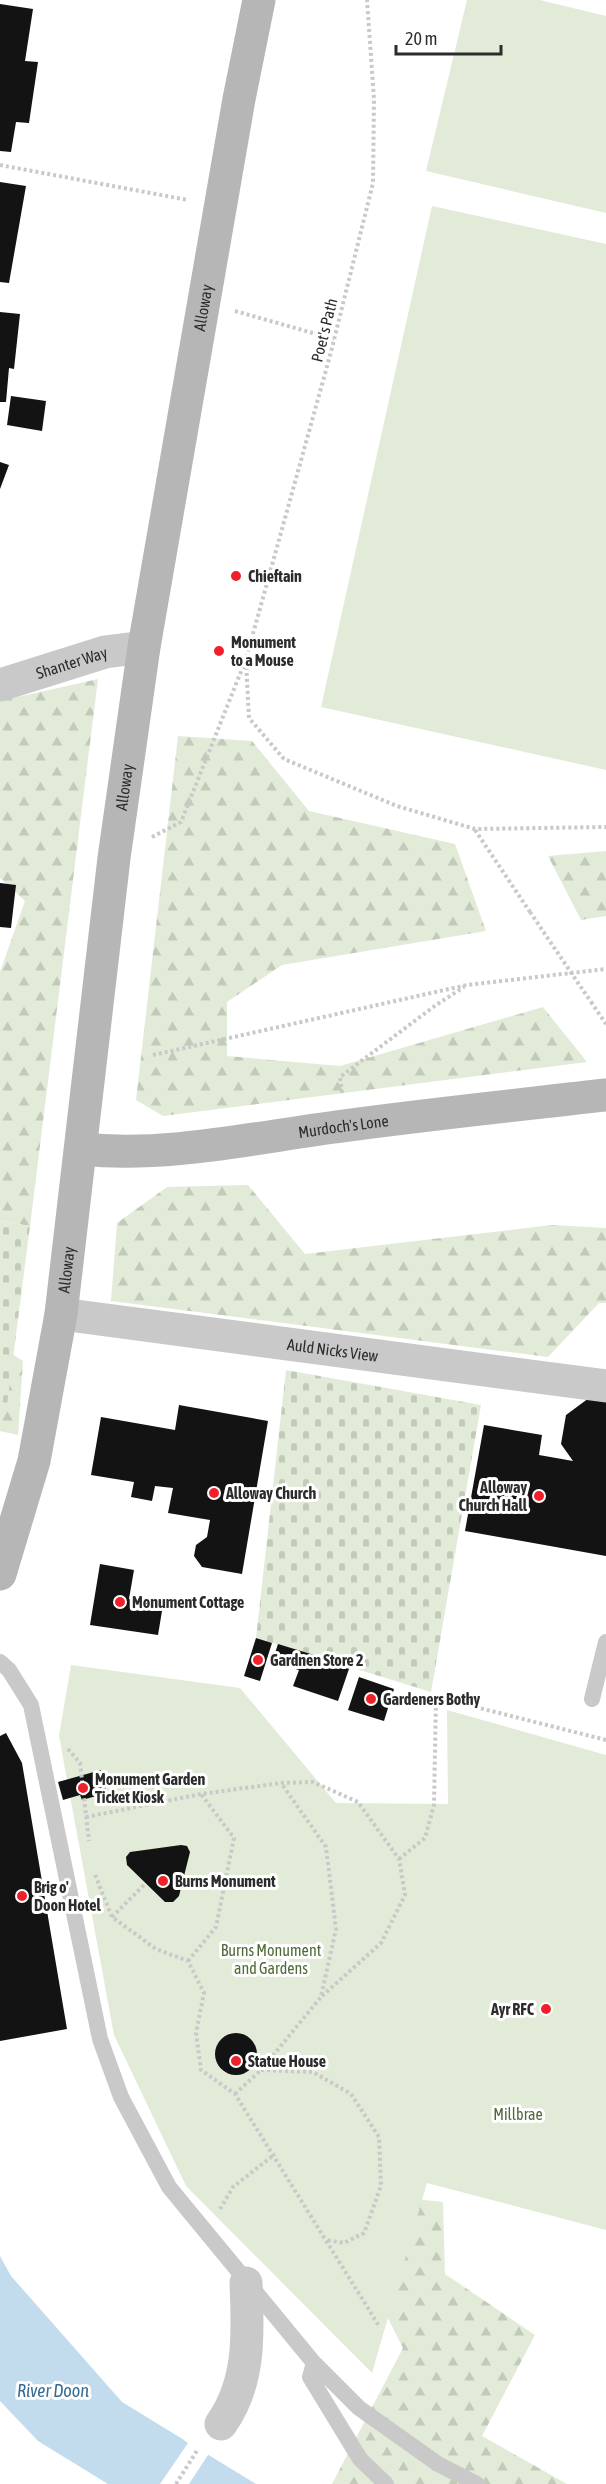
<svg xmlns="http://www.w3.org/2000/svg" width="606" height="2484" font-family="'Asap Condensed',sans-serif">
	<defs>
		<pattern id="forest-firs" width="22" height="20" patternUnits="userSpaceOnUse" patternTransform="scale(1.5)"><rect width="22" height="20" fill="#e2ebd8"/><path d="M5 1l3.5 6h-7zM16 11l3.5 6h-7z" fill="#c2caba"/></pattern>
		<pattern id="cemetery-stones" width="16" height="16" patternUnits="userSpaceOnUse" patternTransform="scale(1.5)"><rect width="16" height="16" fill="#e2ebd8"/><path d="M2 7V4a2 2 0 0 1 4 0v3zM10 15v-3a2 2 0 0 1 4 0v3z" fill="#c2caba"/></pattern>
	</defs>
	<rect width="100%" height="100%" fill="#fff"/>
	<!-- forest -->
	<path fill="url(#forest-firs)" d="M98,679L30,1226L0,1221V972L25,901L0,878V701Z
		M178,736L252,741L309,811L455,844L486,931L282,965L227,1002V1056L340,1066L543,1007L587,1062L163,1116L136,1100Z
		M606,851V916L581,920L548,856Z
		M248,1185L305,1254L552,1225L606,1228V1303H599L548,1357L111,1301L117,1223L167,1187Z
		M0,1346L23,1361L18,1435L0,1431Z
		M377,2195L443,2202L445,2274L535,2335L482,2436L567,2484H332L403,2348L349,2241Z"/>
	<!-- cemetery -->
	<path fill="url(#cemetery-stones)" d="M0,1221L30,1226L7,1405L0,1404Z
		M286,1370L481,1405L431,1692L256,1638Z"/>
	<!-- park -->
	<path fill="#e2ebd8" d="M467,0H540L606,16V213L426,171Z
		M432,206L606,244V770L321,707Z
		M71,1665L240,1688L336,1803L448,1804L447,1710L606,1755V2230L427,2183L372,2373L186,2186L114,2035L59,1736Z"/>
	<!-- water -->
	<path fill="#c2dbed" d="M0,2256L11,2276L122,2402L256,2484H108L38,2441L0,2401Z"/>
	<!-- pier -->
	<path fill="#fff" d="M186,2438L210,2452L189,2484H160L188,2443L184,2440Z"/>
	<!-- building -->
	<path fill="#131313" d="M0,4L33,9L25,61L38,62L29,123L16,122L11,152L0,151Z
		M0,182L26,186L9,283L0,282Z
		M0,312L20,314L14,369L9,368L6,402H0Z
		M11,396L46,401L42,431L7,425Z
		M0,462L9,465L0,489Z
		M0,883L16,885L11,928L0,927Z
		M589,1398L606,1401V1556L465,1531L484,1425L542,1435L539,1455L573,1461L561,1444L566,1415Z
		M179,1405L268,1421L242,1574L202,1567L194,1556L196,1545L207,1537L210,1520L168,1513L173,1488L155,1486L152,1501L131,1497L134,1482L91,1475L101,1417L175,1430Z
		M100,1564L134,1570L129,1599L163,1605L158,1635L90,1625Z
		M256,1638L272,1643L260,1681L244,1676Z
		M278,1644L350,1666L338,1701L293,1686L299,1670L272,1662Z
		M359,1677L394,1689L384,1721L348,1710Z
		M6,1733L22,1763L67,2029L0,2041V1736Z
		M101,1770L107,1793L82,1800L80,1795L63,1800L58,1782Z
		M181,1845L187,1846L190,1852L179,1896L173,1902H165L127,1865L126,1857L130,1852Z
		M215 2054a21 21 0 1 1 42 0a21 21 0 1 1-42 0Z"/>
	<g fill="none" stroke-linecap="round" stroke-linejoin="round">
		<!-- path -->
		<path stroke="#c9c9c9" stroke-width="4" stroke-dasharray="3 3" stroke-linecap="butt" d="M0,165L188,200
			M235,311L334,339
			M246,661L249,718L284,759L397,806L475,829L606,827
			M475,830L530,912
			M152,837L181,822L246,659L331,352L373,183L374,99L367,0
			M591,1002L606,1024
			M153,1055L467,985L606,969
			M342,1093L340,1077L436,1005L464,987
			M68,1749L80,1763L89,1841
			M86,1817L201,1794L281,1783L313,1782L358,1802L399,1859L405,1895L381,1943L321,1997
			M399,1859L425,1838L434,1805L436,1697L606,1740
			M95,1875L112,1917L156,1949L188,1961L204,1993L196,2033L201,2070L235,2094L379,2326
			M112,1917L145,1884
			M188,1961L216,1927L234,1838L201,1794
			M261,2070L313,2072L351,2094L379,2137L381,2186L364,2233L344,2243L326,2240
			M235,2094L261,2070L321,1997L336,1929L326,1847L281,1783
			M220,2209L233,2187L275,2154
			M176,2484L198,2449"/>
		<!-- lane -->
		<path stroke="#c9c9c9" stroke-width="16" d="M0,1662L9,1670L31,1705L100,2039L121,2097L169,2187L314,2363L359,2408L438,2464L477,2484
			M592,1699L606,1642
			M314,2363L310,2377L360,2459L386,2484"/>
		<!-- street -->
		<g stroke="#c9c9c9" stroke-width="33">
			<path id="s1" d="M0,685L105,652L144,647"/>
			<path id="s2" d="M61,1314L606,1386"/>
			<path d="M221,2424C251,2382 248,2332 246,2283"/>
		</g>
		<!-- secondary -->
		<g stroke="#b6b6b6" stroke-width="33">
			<path id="s3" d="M81,1149C169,1158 256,1137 343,1126C431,1114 518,1105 606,1095"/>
			<path id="s4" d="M0,1574L34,1461L61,1314L114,858L144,647L239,99L259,0"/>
		</g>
		<!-- path-bridge -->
		<path stroke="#c9c9c9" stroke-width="4" stroke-dasharray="3 3" stroke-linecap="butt" d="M530,912L591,1002"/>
	</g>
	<!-- markers -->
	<g fill="#f0202b" stroke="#fff" stroke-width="2">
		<circle cx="236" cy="576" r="6"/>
		<circle cx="219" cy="651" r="6"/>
		<circle cx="214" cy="1493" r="6"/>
		<circle cx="539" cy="1496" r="6"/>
		<circle cx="120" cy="1602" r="6"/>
		<circle cx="258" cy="1660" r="6"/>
		<circle cx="371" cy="1699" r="6"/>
		<circle cx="83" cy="1788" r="6"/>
		<circle cx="163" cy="1881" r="6"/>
		<circle cx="22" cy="1896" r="6"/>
		<circle cx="546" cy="2009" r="6"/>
		<circle cx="236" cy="2061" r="6"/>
	</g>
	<g text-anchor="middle" stroke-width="6" stroke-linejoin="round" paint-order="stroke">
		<!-- street labels -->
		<g font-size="16" fill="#2c2c2c" stroke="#fff">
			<text dy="6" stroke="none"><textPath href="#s4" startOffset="1284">Alloway</textPath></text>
			<text transform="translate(324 330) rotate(-76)" y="6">Poet's Path</text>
			<text dy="6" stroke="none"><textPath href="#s1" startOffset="75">Shanter Way</textPath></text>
			<text dy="6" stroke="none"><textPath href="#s4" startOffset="798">Alloway</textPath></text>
			<text dy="6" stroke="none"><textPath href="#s3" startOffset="264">Murdoch's Lone</textPath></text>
			<text dy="6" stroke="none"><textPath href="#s4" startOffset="312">Alloway</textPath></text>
			<text dy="6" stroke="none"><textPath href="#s2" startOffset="274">Auld Nicks View</textPath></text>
		</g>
		<!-- poi labels -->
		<g font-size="16" font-weight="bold" fill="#2c2c2c" stroke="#fff" text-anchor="start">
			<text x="248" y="582">Chieftain</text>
			<text x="231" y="648">Monument<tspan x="231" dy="18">to a Mouse</tspan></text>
			<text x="527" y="1493" text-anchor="end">Alloway<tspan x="527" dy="18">Church Hall</tspan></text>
			<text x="226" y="1499">Alloway Church</text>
			<text x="132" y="1608">Monument Cottage</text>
			<text x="270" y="1666">Gardnen Store 2</text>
			<text x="383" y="1705">Gardeners Bothy</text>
			<text x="95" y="1785">Monument Garden<tspan x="95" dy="18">Ticket Kiosk</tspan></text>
			<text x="175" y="1887">Burns Monument</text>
			<text x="34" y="1893">Brig o'<tspan x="34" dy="18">Doon Hotel</tspan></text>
			<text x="534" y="2015" text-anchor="end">Ayr RFC</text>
			<text x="248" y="2067">Statue House</text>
		</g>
		<!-- park labels -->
		<g font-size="16" fill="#4e6a37" stroke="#fff">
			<text x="271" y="1956">Burns Monument<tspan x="271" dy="18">and Gardens</tspan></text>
			<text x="518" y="2120">Millbrae</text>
		</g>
		<!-- water labels -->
		<g font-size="18" font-style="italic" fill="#356c92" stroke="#fff">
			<text x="53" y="2397">River Doon</text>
		</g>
	</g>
	<!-- scale -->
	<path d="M396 45v9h105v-9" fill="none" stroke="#2c2c2c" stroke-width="3"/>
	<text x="405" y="45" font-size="18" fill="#2c2c2c" stroke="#ffffff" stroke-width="4.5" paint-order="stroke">20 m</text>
</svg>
